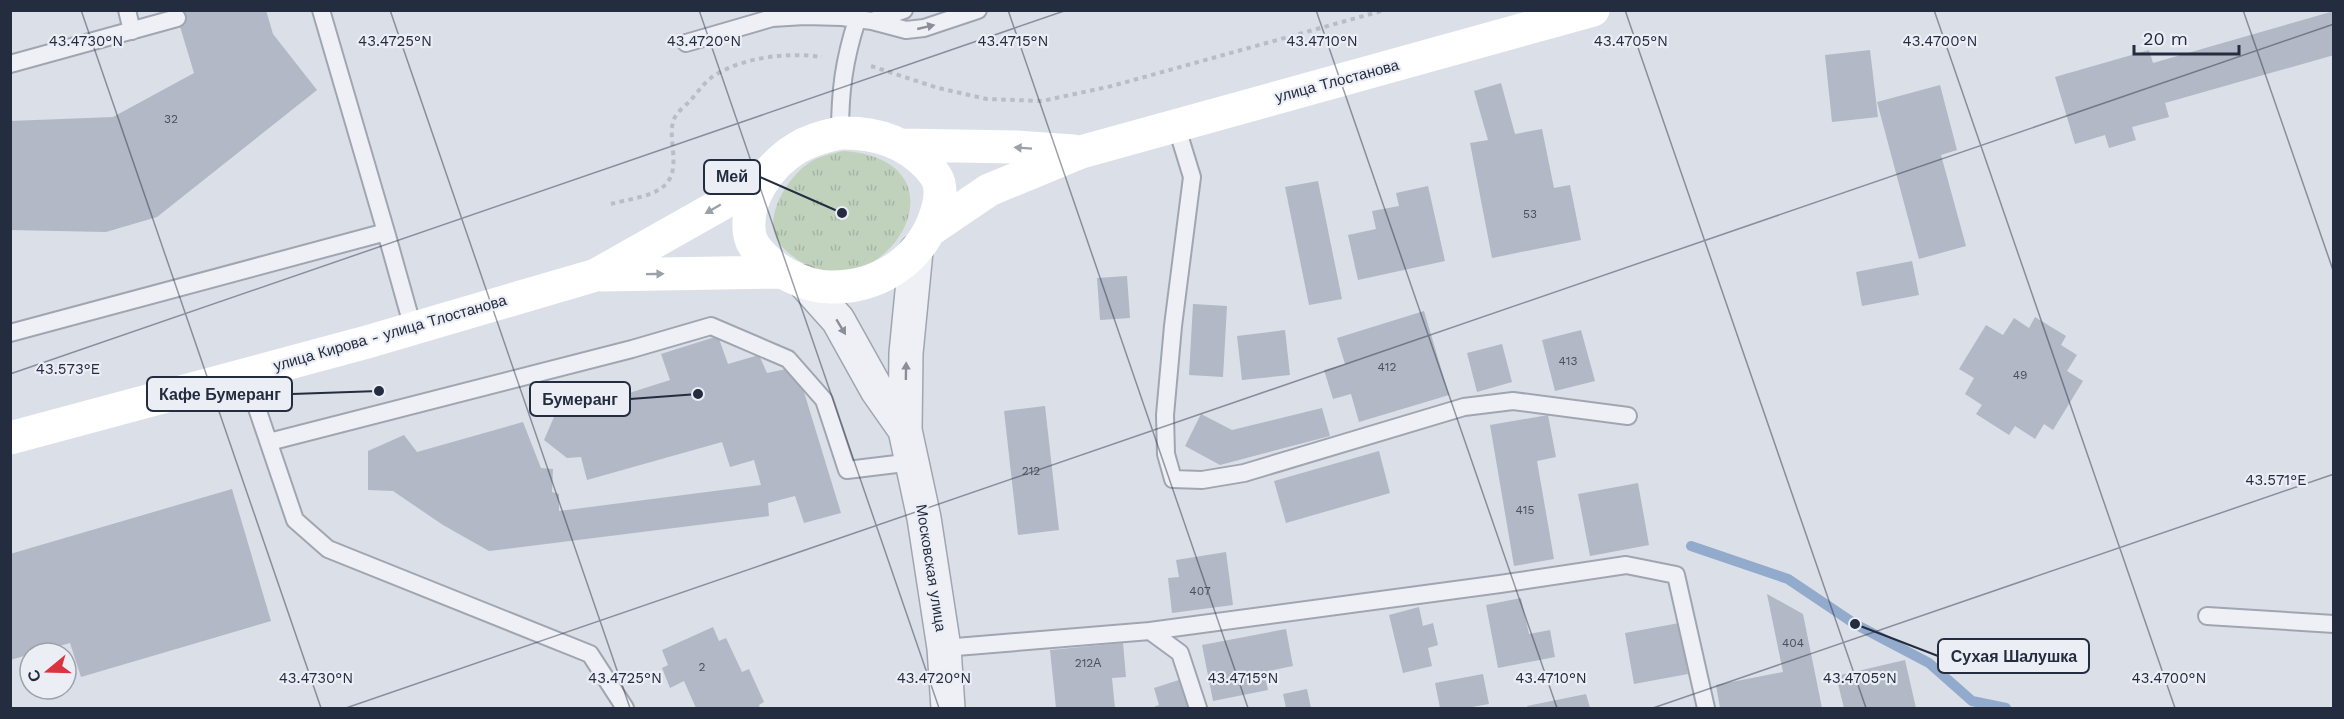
<svg xmlns="http://www.w3.org/2000/svg" width="2344" height="719" font-family="'Work Sans',sans-serif">
	<defs>
		<pattern id="grass-tufts" width="24" height="20" patternUnits="userSpaceOnUse" patternTransform="scale(1.5)"><rect width="24" height="20" fill="#c0d2bc"/><path d="M3 7l-1-3M5 7V3M7 7l1-3M15 17l-1-3M17 17v-4M19 17l1-3" fill="none" stroke="#a5b4a3"/></pattern>
	</defs>
	<rect width="100%" height="100%" fill="#dbdfe7"/>
	<!-- grass -->
	<path fill="url(#grass-tufts)" d="M843,151C977,160 884,316 798,260C790,254 780,247 776,238C765,213 789,176 809,163C819,156 831,154 843,151Z"/>
	<g fill="none" stroke-linecap="round" stroke-linejoin="round">
		<!-- stream -->
		<path stroke="#92aacb" stroke-width="10" d="M1691,546L1788,579L1855,624L1929,663L1972,701L2006,708"/>
	</g>
	<!-- building -->
	<path fill="#b2b8c5" d="M175,10H266L273,34L317,90L157,217L106,232L10,230V121L113,117L194,73Z
		M2334,11V55L2165,103L2169,117L2132,127L2136,140L2109,148L2105,135L2075,144L2055,77L2149,50L2153,63Z
		M1870,50L1878,117L1832,122L1825,55Z
		M1501,83L1515,134L1542,129L1554,188L1570,185L1581,240L1492,258L1470,143L1488,140L1474,91Z
		M1940,85L1957,150L1941,155L1966,246L1919,259L1877,102Z
		M1318,181L1342,299L1309,305L1285,187Z
		M1428,186L1445,261L1358,280L1348,235L1376,229L1372,211L1399,206L1396,193Z
		M1912,261L1919,295L1862,306L1856,272Z
		M1127,276L1130,318L1100,320L1097,278Z
		M1193,304L1227,306L1223,377L1189,375Z
		M1424,311L1449,395L1359,422L1351,394L1333,399L1324,370L1345,364L1337,338Z
		M2035,317L2066,336L2061,345L2077,355L2067,371L2083,381L2053,430L2044,424L2035,439L2015,426L2009,435L1976,414L1982,405L1965,394L1974,378L1959,369L1986,325L2003,335L2014,318L2029,328Z
		M1285,330L1290,375L1242,380L1237,336Z
		M1581,330L1595,381L1555,391L1542,340Z
		M718,336L728,364L759,355L767,373L791,368L804,392L841,513L804,523L795,496L768,503L769,516L489,551L443,525L393,491L368,490V451L404,435L417,452L523,422L541,468L553,469L552,492L559,494V511L761,485L754,460L730,467L722,442L587,480L581,457L567,458L544,440L554,417L670,380L661,354Z
		M1502,344L1512,382L1477,392L1467,353Z
		M1045,406L1059,530L1018,535L1004,411Z
		M1322,408L1330,436L1220,465L1185,446L1201,414L1232,430Z
		M1548,415L1556,457L1537,461L1554,559L1514,566L1490,425Z
		M1379,451L1390,493L1286,523L1274,481Z
		M1638,483L1649,545L1590,556L1578,494Z
		M232,489L271,621L81,677L70,643L10,660V554Z
		M1226,552L1233,605L1172,613L1168,578L1179,577L1176,560Z
		M1767,594L1803,614L1822,708H1720L1716,685L1783,672Z
		M1521,598L1529,634L1550,630L1555,657L1498,668L1486,605Z
		M1419,607L1423,626L1433,623L1438,645L1428,648L1432,666L1403,673L1389,615Z
		M1679,623L1688,674L1634,684L1625,633Z
		M713,627L719,641L726,638L742,672L749,669L764,702L759,705L760,708H696L684,681L670,688L662,668L668,665L662,650Z
		M1286,629L1293,666L1264,672L1268,690L1213,701L1202,645Z
		M1123,643L1126,677L1112,678L1115,708H1056L1050,650Z
		M1905,660L1916,708H1844L1836,676Z
		M1483,674L1489,704L1466,708H1440L1435,683Z
		M1182,679L1191,708H1151L1159,705L1154,688Z
		M1307,689L1311,708H1286L1283,694Z
		M1586,694L1590,708H1528L1527,706Z"/>
	<g fill="none" stroke-linecap="round" stroke-linejoin="round">
		<defs>
			<path id="service" d="M127,10L132,31
				M321,10L386,232
				M872,21L904,10
				M686,43L772,18L805,16L842,17L872,21L906,30L924,28L978,10
				M10,64L177,18
				M1176,125L1192,177L1173,326L1165,415L1166,454L1173,479L1202,480L1244,473L1464,407L1513,401L1628,416
				M840,133C840,91 844,60 857,20
				M10,333L386,232L413,328
				M245,373L295,520L328,549L590,654L625,708
				M269,442L632,349L711,326L788,359L824,400L847,470L913,462
				M2207,616L2334,624
				M1150,631L1180,653L1198,708
				M944,648L1150,631L1500,584L1626,565L1676,575L1706,708"/>
			<path id="minor" d="M916,251L906,353L905,430L924,518L944,648L948,708
				M804,282L838,320L877,390L905,430"/>
		</defs>
		<!-- service casing -->
		<use href="#service" stroke="#a0a6b1" stroke-width="20"/>
		<!-- minor casing -->
		<use href="#minor" stroke="#a0a6b1" stroke-width="36"/>
		<!-- path -->
		<path stroke="#b9bdc6" stroke-width="4" stroke-dasharray="4.5 4.5" stroke-linecap="butt" d="M871,66L938,88L987,99L1042,101L1112,86L1385,10
			M611,204C628,199 654,197 666,184C681,168 668,141 673,122C675,113 684,107 690,101C697,93 704,83 712,77C742,57 787,52 822,57"/>
		<!-- service -->
		<use href="#service" stroke="#eef0f5" stroke-width="16"/>
		<!-- minor -->
		<use href="#minor" stroke="#eef0f5" stroke-width="33"/>
		<!-- secondary -->
		<path stroke="#fff" stroke-width="33" d="M840,133C873,132 903,140 927,165C931,170 938,177 939,184C942,195 938,209 934,220C917,263 876,288 830,287C812,287 790,278 775,267C765,259 753,249 750,236C743,201 769,165 797,148C810,140 825,136 840,133Z
			M901,145L1016,147L1073,151
			M930,230L989,190L1081,152L1593,10
			M601,275L781,272
			M10,438L367,342L596,275L764,180"/>
	</g>
	<!-- one-way arrows -->
	<defs><path id="oneway-solid" d="M-6-.8H1V-3.2L6.5 0L1 3.2V.8H-6Z" transform="scale(1.5)"/></defs>
	<g fill="#898e9a">
		<use href="#oneway-solid" transform="translate(926 27) rotate(-13)"/>
		<use href="#oneway-solid" transform="translate(841 327) rotate(59)"/>
		<use href="#oneway-solid" transform="translate(906 371) rotate(-89)"/>
	</g>
	<g fill="#9ca0a9">
		<use href="#oneway-solid" transform="translate(1023 148) rotate(-176)"/>
		<use href="#oneway-solid" transform="translate(713 209) rotate(150)"/>
		<use href="#oneway-solid" transform="translate(655 274) rotate(-1)"/>
	</g>
	<!-- ticks -->
	<path fill="none" stroke="#242c3f" stroke-width="1.5" stroke-opacity="0.45" d="M81,10L321,708M390,10L630,708M699,10L939,708M1008,10L1248,708M1316,10L1557,708M1625,10L1866,708M1934,10L2175,708M2243,10L2334,273M10,374L1067,10M10,703L12,708M346,708L2334,24M1653,708L2334,474"/>
	<g text-anchor="middle" stroke-width="4.5" stroke-linejoin="round" paint-order="stroke">
		<!-- number labels -->
		<g font-size="12" fill="#484f60">
			<text x="171" y="123">32</text>
			<text x="1530" y="218">53</text>
			<text x="1568" y="365">413</text>
			<text x="1387" y="371">412</text>
			<text x="2020" y="379">49</text>
			<text x="1031" y="475">212</text>
			<text x="1525" y="514">415</text>
			<text x="1200" y="595">407</text>
			<text x="1793" y="647">404</text>
			<text x="1088" y="667">212А</text>
			<text x="702" y="671">2</text>
		</g>
		<!-- street labels -->
		<g font-size="15" fill="#242c3f" stroke="#ebeef5">
			<text transform="translate(1337 81) rotate(-15)" y="5">улица Тлостанова</text>
			<text transform="translate(390 333) rotate(-16)" y="5">улица Кирова - улица Тлостанова</text>
			<text transform="translate(931 568) rotate(81)" y="5">Московская улица</text>
		</g>
	</g>
	<g font-size="15" text-anchor="middle" fill="#242c3f" stroke="#ebeef5" stroke-width="4.5" stroke-linejoin="round" paint-order="stroke">
		<text x="86" y="46">43.4730°N</text>
		<text x="395" y="46">43.4725°N</text>
		<text x="704" y="46">43.4720°N</text>
		<text x="1013" y="46">43.4715°N</text>
		<text x="1322" y="46">43.4710°N</text>
		<text x="1631" y="46">43.4705°N</text>
		<text x="1940" y="46">43.4700°N</text>
		<text x="68" y="374">43.573°E</text>
		<text x="2276" y="485">43.571°E</text>
		<text x="316" y="683">43.4730°N</text>
		<text x="625" y="683">43.4725°N</text>
		<text x="934" y="683">43.4720°N</text>
		<text x="1243" y="683">43.4715°N</text>
		<text x="1551" y="683">43.4710°N</text>
		<text x="1860" y="683">43.4705°N</text>
		<text x="2169" y="683">43.4700°N</text>
	</g>
	<!-- callouts -->
	<path fill="none" stroke="#242c3f" stroke-width="2" d="M842 213L760 177M379 391L292 394M698 394L630 399M1855 624L1938 656"/>
	<g fill="#242c3f" stroke="#ebeef5" stroke-width="2">
		<circle cx="842" cy="213" r="6"/>
		<circle cx="379" cy="391" r="6"/>
		<circle cx="698" cy="394" r="6"/>
		<circle cx="1855" cy="624" r="6"/>
	</g>
	<g fill="#ebeef5" stroke="#242c3f" stroke-width="2">
		<rect x="704" y="160" width="56" height="34" rx="6"/>
		<rect x="147" y="377" width="145" height="34" rx="6"/>
		<rect x="530" y="382" width="100" height="34" rx="6"/>
		<rect x="1938" y="639" width="151" height="34" rx="6"/>
	</g>
	<g font-size="16" text-anchor="middle" font-weight="bold" fill="#242c3f">
		<text x="732" y="182">Мей</text>
		<text x="220" y="400">Кафе Бумеранг</text>
		<text x="580" y="405">Бумеранг</text>
		<text x="2014" y="662">Сухая Шалушка</text>
	</g>
	<!-- border -->
	<rect width="2344" height="719" fill="none" stroke="#242c3f" stroke-width="24"/>
	<!-- north arrow -->
	<g transform="translate(48 671) rotate(251)"><circle r="28" fill="#ebeef5" stroke="#9ba0ac" stroke-width="1.5"/>
	<path d="M0-4.5L10 22L0 15L-10 22Z" fill="#da3341"/>
	<text y="-9" font-size="16" font-weight="bold" text-anchor="middle" fill="#242c3f">С</text>
	</g>
	<!-- scale -->
	<path d="M2134 45v9h105v-9" fill="none" stroke="#242c3f" stroke-width="3"/>
	<text x="2143" y="45" font-size="18" fill="#242c3f" stroke="#ebeef5" stroke-width="4.5" paint-order="stroke">20 m</text>
</svg>
